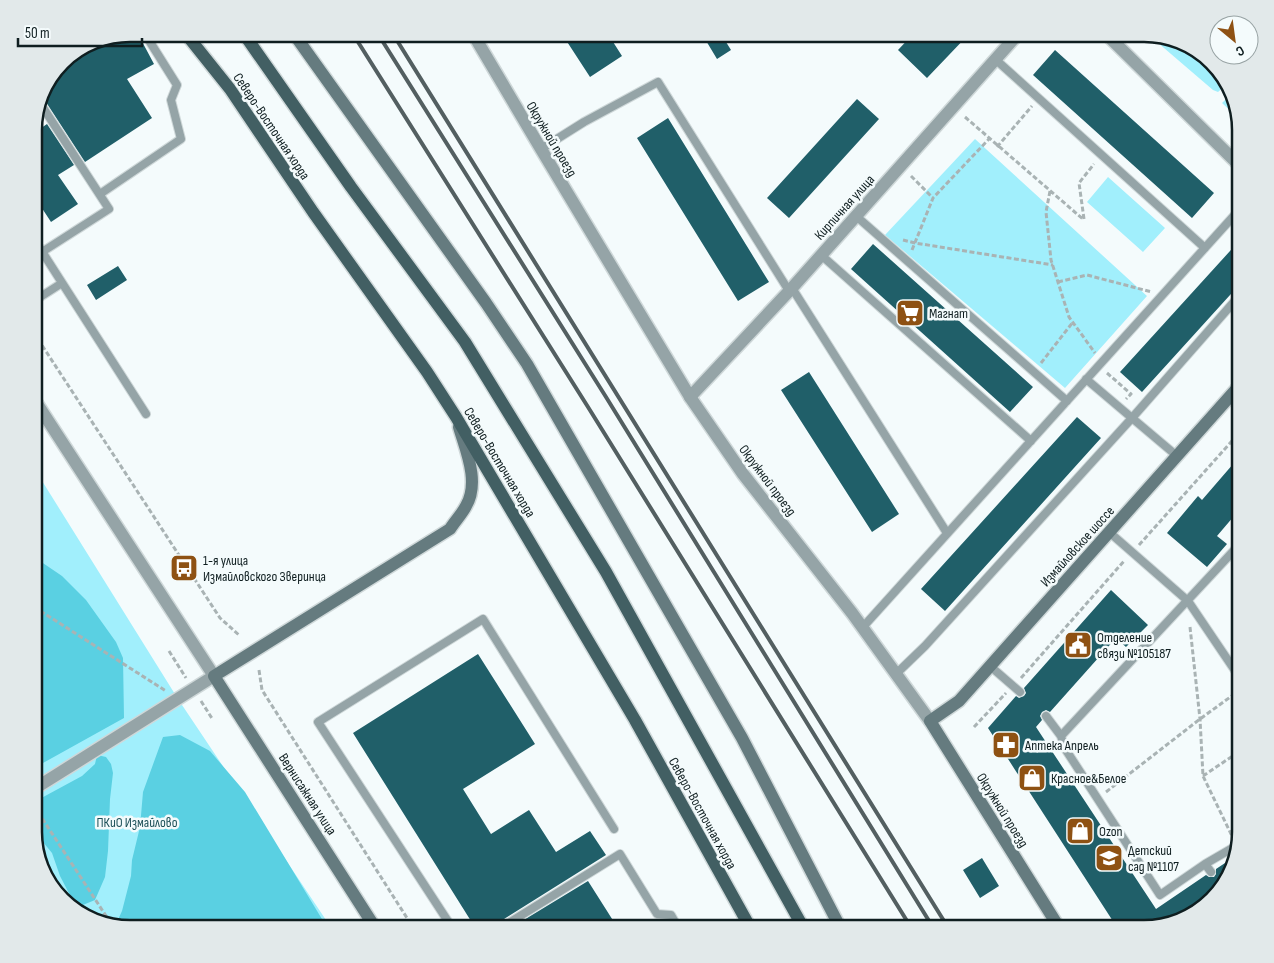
<svg xmlns="http://www.w3.org/2000/svg" width="1274" height="963" font-family="'Sofia Sans Condensed',sans-serif">
	<rect width="100%" height="100%" fill="#f4fbfc"/>
	<!-- green -->
	<path fill="#a1effc" d="M1150,36L1203,54L1227,84L1218,92L1213,90Z
		M1232,93L1237,117L1222,103Z
		M975,139L1147,296L1065,388L885,235Z
		M1108,177L1165,228L1143,252L1087,202Z
		M34,468L178,699L332,929H130L71,909L44,876L34,839Z"/>
	<!-- forest -->
	<path fill="#5ad0e2" d="M34,557L62,576L86,600L116,642L123,658L124,718L34,768Z
		M180,735L210,751L245,792L328,929H130L116,924L122,911L131,876L132,860L140,827L143,792L163,737Z
		M97,755L106,757L111,764L113,773L110,799L108,851L105,877L95,900L78,907L73,901L60,876L52,853L34,831V802L82,776L95,764Z"/>
	<!-- building -->
	<path fill="#205f69" d="M130,34H138L154,64L127,79L152,118L85,162L42,96L44,87L66,58Z
		M562,34H608L622,56L590,77Z
		M702,34H721L731,50L717,59Z
		M913,34H969L927,78L898,50Z
		M1055,50L1214,193L1192,218L1033,75Z
		M857,99L879,119L789,218L767,198Z
		M668,118L769,282L738,301L637,138Z
		M47,124L74,165L58,175L78,204L51,222L34,196V133Z
		M1240,240V284L1142,392L1120,372Z
		M873,244L1033,387L1010,412L851,269Z
		M118,266L127,280L96,300L87,285Z
		M809,372L899,514L872,532L781,390Z
		M1077,417L1101,438L945,611L921,589Z
		M1240,456V509L1217,536L1227,544L1207,567L1167,533L1198,496L1202,500Z
		M1111,590L1148,625L1126,647L1116,638L1050,712L1046,710L1042,712L1040,716L1042,720L1036,727L1156,909L1206,875L1209,877H1214L1216,874V869L1231,859L1220,892L1186,919L1144,929H1118L988,728L1016,696L1019,698L1024,696L1026,693L1024,688Z
		M478,654L535,744L463,789L491,834L529,810L556,852L590,831L606,855L496,924L493,929H476L353,733Z
		M982,858L999,886L980,898L963,870Z
		M588,881L614,922L602,929H509Z"/>
	<g fill="none" stroke-linecap="round" stroke-linejoin="round">
		<defs>
			<path id="service" d="M995,59L1205,248
				M40,103L109,209L42,252
				M541,149L584,122L658,82L789,291
				M100,194L181,139L171,100L177,85L145,34
				M856,216L1067,401
				M34,239L146,414
				M821,255L1031,441
				M792,288L947,533
				M34,301L62,283
				M1086,379L1132,418L1240,295
				M1109,532L1188,601L1240,678
				M863,627L1240,209
				M990,666L1020,692
				M897,673L925,646L1132,418L1177,456
				M1046,716L1061,736
				M1205,864L1236,846
				M1211,872L1205,864L1160,895L1064,747L1061,736L1240,544
				M453,929L318,722L483,619L614,829
				M499,929L620,854L657,914L671,915L679,929"/>
			<path id="pedestrian" d="M43,874L46,879"/>
			<path id="minor" d="M1106,34L1240,166
				M690,397L792,288L1018,34
				M34,789L214,676"/>
			<path id="tertiary" d="M473,34L541,149L690,397L743,474L852,613L930,721
				M34,399L214,676"/>
			<path id="secondary" d="M294,34L486,303L527,364L742,738L841,929
				M376,929L214,676L450,529C455,521 462,514 466,506C480,482 466,451 459,427
				M1060,929L930,721L959,701L1240,385"/>
			<path id="primary" d="M186,34L230,89L313,212L427,372L456,417L635,720L751,929
				M244,34L351,187L465,342L606,572L804,929"/>
		</defs>
		<!-- service casing -->
		<use href="#service" stroke="#cfd8d9" stroke-width="10"/>
		<!-- pedestrian casing -->
		<use href="#pedestrian" stroke="#cfd8d9" stroke-width="14"/>
		<!-- minor casing -->
		<use href="#minor" stroke="#cfd8d9" stroke-width="15"/>
		<!-- tertiary casing -->
		<use href="#tertiary" stroke="#cfd8d9" stroke-width="15"/>
		<!-- secondary casing -->
		<use href="#secondary" stroke="#cfd8d9" stroke-width="15"/>
		<!-- primary casing -->
		<use href="#primary" stroke="#cfd8d9" stroke-width="15"/>
		<!-- path -->
		<path stroke="#a9b3b4" stroke-width="3" stroke-dasharray="5 2.5" stroke-linecap="butt" d="M965,117L1084,220
			M997,147L1032,106
			M911,176L933,198
			M1050,191L1046,212L1051,260L1069,317L1095,353
			M1084,219L1079,183L1094,164
			M903,240L915,243L1053,265
			M912,250L933,198L989,139
			M1058,282L1087,275L1152,292
			M34,333L220,618L240,636
			M1041,363L1073,322
			M1107,373L1131,394L1126,399
			M1139,545L1240,432
			M34,607L166,691
			M1190,627L1200,719L1203,776L1232,836
			M169,651L186,678
			M259,670L262,690L414,929
			M1021,678L1124,561
			M201,701L213,720
			M974,727L1006,693
			M1203,776L1240,751
			M1106,792L1200,719L1240,690
			M34,806L110,922"/>
		<!-- service -->
		<use href="#service" stroke="#95a4a7" stroke-width="8"/>
		<!-- pedestrian -->
		<use href="#pedestrian" stroke="#95a4a7" stroke-width="11"/>
		<!-- minor -->
		<use href="#minor" stroke="#95a4a7" stroke-width="12"/>
		<!-- tertiary -->
		<use href="#tertiary" stroke="#95a4a7" stroke-width="12"/>
		<!-- secondary -->
		<use href="#secondary" stroke="#657b7f" stroke-width="12"/>
		<!-- primary -->
		<use href="#primary" stroke="#425f63" stroke-width="12"/>
		<!-- rail -->
		<path stroke="#535f61" stroke-width="4" d="M353,34L588,407L912,929
			M378,34L606,397L934,929
			M393,34L949,929"/>
	</g>
	<!-- icons -->
	<defs>
		<symbol id="supermarket-square" viewBox="-11 -11 22 22"><rect x="-9" y="-9" width="18" height="18" rx="4" fill="#8e5113" stroke="#f4fbfc"/><path d="M-6-5.5h2.5l.6 2H6L4.5 2H-2.5L-4.4-4H-6ZM-1.5 3.2a1.3 1.3 0 1 0 .1 0ZM3 3.2a1.3 1.3 0 1 0 .1 0Z" fill="#fff"/></symbol>
		<symbol id="bus-square" viewBox="-11 -11 22 22"><rect x="-9" y="-9" width="18" height="18" rx="4" fill="#8e5113" stroke="#f4fbfc"/><path d="M-5-6H5V4H4V6H2V4H-2V6H-4V4H-5ZM-3.5-4V0h7V-4ZM-3.5 1.2v1.5H-2V1.2ZM2 1.2v1.5H3.5V1.2Z" fill="#fff"/></symbol>
		<symbol id="civic-square" viewBox="-11 -11 22 22"><rect x="-9" y="-9" width="18" height="18" rx="4" fill="#8e5113" stroke="#f4fbfc"/><path d="M-.6-6.5H3V-4.5H.6V-3L4-1V1h2V6H-6V1h2V-1L-.6-3ZM-1.2 2.5V6h2.4V2.5Z" fill="#fff"/></symbol>
		<symbol id="pharmacy-square" viewBox="-11 -11 22 22"><rect x="-9" y="-9" width="18" height="18" rx="4" fill="#8e5113" stroke="#f4fbfc"/><path d="M-2-6h4v4h4v4h-4v4h-4v-4h-4v-4h4Z" fill="#fff"/></symbol>
		<symbol id="shop-square" viewBox="-11 -11 22 22"><rect x="-9" y="-9" width="18" height="18" rx="4" fill="#8e5113" stroke="#f4fbfc"/><path d="M-5-2.5h2.3a2.7 3.5 0 0 1 5.4 0H5L5.5 6h-11ZM-1.5-2.5h3a1.5 2.3 0 0 0-3 0Z" fill="#fff"/></symbol>
		<symbol id="school-square" viewBox="-11 -11 22 22"><rect x="-9" y="-9" width="18" height="18" rx="4" fill="#8e5113" stroke="#f4fbfc"/><path d="M0-5L7-2L0 1L-7-2ZM-4 1L0 2.5L4 1V4Q0 6-4 4Z" fill="#fff"/></symbol>
	</defs>
	<g fill-rule="evenodd">
		<use href="#supermarket-square" x="894" y="297" width="32" height="32"/>
		<use href="#bus-square" x="168" y="552" width="32" height="32"/>
		<use href="#civic-square" x="1062" y="629" width="32" height="32"/>
		<use href="#pharmacy-square" x="990" y="729" width="32" height="32"/>
		<use href="#shop-square" x="1016" y="762" width="32" height="32"/>
		<use href="#shop-square" x="1064" y="815" width="32" height="32"/>
		<use href="#school-square" x="1093" y="842" width="32" height="32"/>
	</g>
	<g text-anchor="middle" stroke-width="5" stroke-linejoin="round" paint-order="stroke">
		<!-- street labels -->
		<g font-size="14" fill="#0f1e20" stroke="#f4fbfc">
			<text transform="translate(272 126) rotate(56)" y="5">Северо-Восточная хорда</text>
			<text transform="translate(552 139) rotate(59)" y="5">Окружной проезд</text>
			<text transform="translate(844 207) rotate(-48)" y="5">Кирпичная улица</text>
			<text transform="translate(500 462) rotate(59)" y="5">Северо-Восточная хорда</text>
			<text transform="translate(768 480) rotate(53)" y="5">Окружной проезд</text>
			<text transform="translate(1077 546) rotate(-48)" y="5">Измайловское шоссе</text>
			<text transform="translate(308 794) rotate(57)" y="5">Вернисажная улица</text>
			<text transform="translate(1003 810) rotate(58)" y="5">Окружной проезд</text>
			<text transform="translate(703 813) rotate(61)" y="5">Северо-Восточная хорда</text>
		</g>
		<!-- poi labels -->
		<g font-size="14" fill="#0f1e20" stroke="#f4fbfc" text-anchor="start">
			<text x="929" y="318">Магнат</text>
			<text x="203" y="565">1-я улица<tspan x="203" dy="16">Измайловского Зверинца</tspan></text>
			<text x="1097" y="642">Отделение<tspan x="1097" dy="16">связи №105187</tspan></text>
			<text x="1025" y="750">Аптека Апрель</text>
			<text x="1051" y="783">Красное&amp;Белое</text>
			<text x="1099" y="836">Ozon</text>
			<text x="1128" y="855">Детский<tspan x="1128" dy="16">сад №1107</tspan></text>
		</g>
		<!-- park labels -->
		<g font-size="14" fill="#1d5058" stroke="#f4fbfc">
			<text x="137" y="827">ПКиО Измайлово</text>
		</g>
	</g>
	<!-- crop -->
	<path d="M0 0H1274V963H0ZM130 42H1144A88 88 0 0 1 1232 130V832A88 88 0 0 1 1144 920H130A88 88 0 0 1 42 832V130A88 88 0 0 1 130 42Z" fill="#e2e9ea" fill-rule="evenodd"/>
	<path fill="none" stroke="#0f1e20" stroke-width="2.5" d="M130 42H1144A88 88 0 0 1 1232 130V832A88 88 0 0 1 1144 920H130A88 88 0 0 1 42 832V130A88 88 0 0 1 130 42Z"/>
	<!-- north arrow -->
	<g transform="translate(1234 40) rotate(151)"><circle r="24" fill="#f4fbfc" stroke="#98a3a4"/>
	<path d="M0-4L9 19L0 12L-9 19Z" fill="#8e5113"/>
	<text y="-8" font-size="14" font-weight="bold" text-anchor="middle" fill="#0f1e20">С</text>
	</g>
	<!-- scale -->
	<path d="M18 38v8h124v-8" fill="none" stroke="#0f1e20" stroke-width="2.5"/>
	<text x="25" y="38" font-size="15" fill="#0f1e20" stroke="#f4fbfc" stroke-width="4" paint-order="stroke">50 m</text>
</svg>
